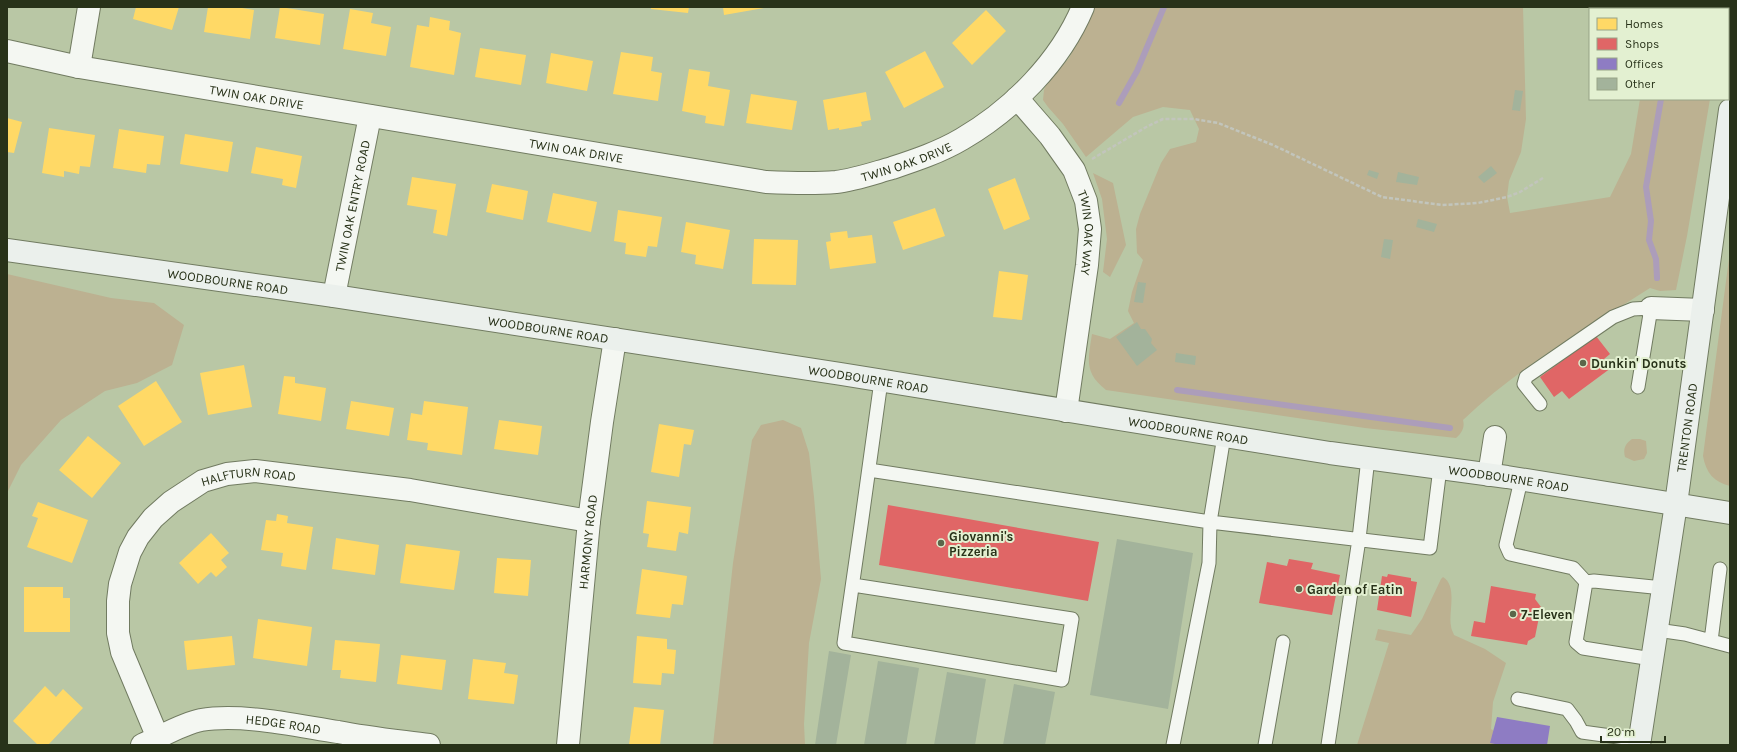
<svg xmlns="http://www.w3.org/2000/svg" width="1737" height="752" font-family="Karla,sans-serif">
	<rect width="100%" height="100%" fill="#b9c7a5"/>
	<!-- green -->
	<path fill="#bcb191" d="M1095,7H1523L1526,119L1521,152L1509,181L1507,197L1510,213L1610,197L1631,154L1640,99H1710L1687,236L1676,290L1660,291L1650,288C1586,329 1518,367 1463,420C1465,427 1462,433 1456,438L1365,428L1106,390C1084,373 1088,360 1092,334L1110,339L1134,323L1128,311L1132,292L1143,260L1137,253L1136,229L1140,214L1161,163L1170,149L1196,142L1199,129L1190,110L1163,107L1133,117L1086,157L1063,124L1048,107L1043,100L1044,90L1047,83L1069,58Z
		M1656,7H1722V9H1655Z
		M1093,173L1113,183L1126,245L1110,277L1103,272L1107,239L1102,199Z
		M1730,251V486C1714,482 1706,473 1703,456Z
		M7,274L111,298L154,303L184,325L172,365L137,383L105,391L61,420L21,465L7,493Z
		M783,420L801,428L809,453L814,497L821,579L809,643L804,724L805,745H713L733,563L752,440L761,425Z
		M1632,439H1640L1646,441L1647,453L1644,459L1634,461L1625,457C1623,449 1625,444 1632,439Z
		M1443,577C1458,586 1448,613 1451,626C1451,629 1453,632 1454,635L1485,649L1506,663L1493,702L1491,729L1515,745H1357L1389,643L1375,640L1378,629L1411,635L1422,619L1441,579Z"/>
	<!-- homes -->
	<path fill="#ffd966" d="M136,7H179L172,30L133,19Z
		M208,7H236L254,10L250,39L204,32Z
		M280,7L324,14L320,45L275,38Z
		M651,7H689L688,13L651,9Z
		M723,7H764V8L724,15Z
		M350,9L373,13L371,23L391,27L386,56L343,49Z
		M986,10L1006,31L972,65L952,43Z
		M430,17L450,21L449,30L461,33L454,75L410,67L417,25L429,27Z
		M480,48L526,55L521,85L475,77Z
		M925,51L944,87L904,108L885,72Z
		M621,52L653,57L651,71L662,73L658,101L613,94Z
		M551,53L593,61L587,91L546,83Z
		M689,69L710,72L708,86L730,90L724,126L705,123L706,116L682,111Z
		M866,92L871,120L861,122L862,126L839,130V128L828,130L823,100Z
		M751,94L797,101L792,130L746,123Z
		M7,118L22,122L14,153L7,152Z
		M49,128L95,135L90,167L80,166L79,174L64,171V177L42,173Z
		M119,129L164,136L160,165L147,164L146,173L113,168Z
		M185,134L233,142L228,172L180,164Z
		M256,147L302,156L296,188L282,185L283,179L251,173Z
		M412,177L456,184L447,236L433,233L437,210L407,205Z
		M1015,178L1030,219L1004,230L988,189Z
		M492,184L528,191L523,220L486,212Z
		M553,193L597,202L591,232L547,222Z
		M935,208L945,236L903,250L893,222Z
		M618,210L662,217L657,247L648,246L646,257L625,254L626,243L614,241Z
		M686,222L730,230L723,269L695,264L696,255L681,252Z
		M847,231L848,238L872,235L876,263L830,269L826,242L831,241L830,233Z
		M754,239L798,240L796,285L752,284Z
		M999,271L1028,275L1022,320L993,317Z
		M244,365L252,407L208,415L200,373Z
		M284,376L295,377V383L326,388L321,421L278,414Z
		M156,381L182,422L144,446L118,406Z
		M351,401L394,408L389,436L346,429Z
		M424,401L468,407L462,455L427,450L428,443L407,440L411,413L422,415Z
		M499,420L542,426L538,455L494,449Z
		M659,424L694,430L691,445L684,444L679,477L651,472Z
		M88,436L121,463L92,498L59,470Z
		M647,501L691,507L688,534L679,532L676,551L647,547L649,534L643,533Z
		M38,502L88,520L72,563L27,547L38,518L32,516Z
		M277,514L288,516L287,523L313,527L306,570L281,566L283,553L261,550L266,520L276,521Z
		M211,533L229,553L221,560L227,567L216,577L211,572L198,584L179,563Z
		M336,538L379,545L375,575L332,569Z
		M406,544L460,551L454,590L400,583Z
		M497,558L531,560L528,596L494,593Z
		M642,569L687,576L683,605L672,604L670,618L636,614Z
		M24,587H63V598H70V632H24Z
		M258,619L312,627L307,666L253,658Z
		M232,636L235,665L187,670L184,641Z
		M637,636L667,639V649L676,650L674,674L662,673L661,685L633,683Z
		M335,640L380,644L376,682L340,678L341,670H332Z
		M401,655L446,660L442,690L397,684Z
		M473,659L506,663L504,673L518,675L514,704L468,699Z
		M45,686L56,697L63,689L83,708L48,745H38L13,721Z
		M634,707L664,710L660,745H629Z"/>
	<!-- shops -->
	<path fill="#e06666" d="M1596,336L1610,354L1604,359L1611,368L1569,399L1562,391L1554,397L1540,377Z
		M888,505L1099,542L1088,601L879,565Z
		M1289,559L1313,563L1311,569L1340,575L1332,615L1259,603L1267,562L1287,566Z
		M1388,574L1411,578V581L1417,582L1411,617L1377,610L1382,576L1387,577Z
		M1491,586L1536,594L1535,599L1541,607L1535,637L1528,641L1527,645L1471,636L1474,621L1485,623Z"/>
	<!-- offices -->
	<path fill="#8e7cc3" d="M1497,717L1550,726L1547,745H1500L1490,743Z"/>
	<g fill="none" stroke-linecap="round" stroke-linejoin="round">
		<!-- stream -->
		<path stroke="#ac9dba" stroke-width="6" d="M1673,9V7
			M1119,103L1137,71L1164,7
			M1657,278L1656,259L1649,240L1651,221L1646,187L1661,99
			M1177,390L1450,428"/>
	</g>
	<!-- building -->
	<path fill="#a3b39b" d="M1515,90L1523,91L1520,111L1512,110Z
		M1491,166L1497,173L1484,183L1478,177Z
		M1369,170L1379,173L1377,179L1367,175Z
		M1398,172L1419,177L1417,185L1396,182Z
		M1418,219L1437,224L1434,232L1416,227Z
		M1384,239L1393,240L1390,259L1381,257Z
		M1138,282L1146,283L1143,303L1134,302Z
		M1137,322L1141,329H1145L1152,339L1151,343L1157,350L1137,366L1116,337Z
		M1176,353L1196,356L1195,365L1175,362Z
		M1117,539L1193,553L1168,709L1090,695Z
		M829,651L851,655L836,745H815Z
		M878,661L919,668L906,745H864Z
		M947,672L986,679L975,745H934Z
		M1014,684L1055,692L1045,745H1003Z"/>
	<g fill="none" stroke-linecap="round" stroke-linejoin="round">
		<defs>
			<path id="lane" d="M1540,404L1524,384L1526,377L1613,317L1633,309L1651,308L1638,387
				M869,470L1210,522L1224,436
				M1521,480L1506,545L1510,554L1573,568L1586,582
				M1586,582L1576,642L1583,648L1652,659
				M1586,582L1594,581L1663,588
				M853,585L1072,619L1062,680L844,643C857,556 869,468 881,381
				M1657,630L1685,634L1730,646
				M1711,641L1720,569
				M1518,699L1567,709L1576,721L1582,732L1640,740
				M1173,745L1209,563L1210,522L1430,548L1440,468
				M1265,745L1283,642
				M1328,745L1359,539L1368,458"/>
			<g id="street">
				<path id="s1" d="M7,51L79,67L766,182C789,183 812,184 836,182C854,180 874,173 892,168C916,160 940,152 962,139C1013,109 1060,62 1083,7"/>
				<path d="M79,67L89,7"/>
				<path id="s2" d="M1017,98L1050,136L1074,170L1086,201L1090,229L1087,265L1066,411"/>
				<path id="s3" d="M334,296L370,116"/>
				<path d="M1651,308L1703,310"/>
				<path d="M1489,475L1495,437"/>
				<path id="s4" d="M158,738L122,652L118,633V601L120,584L130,552L138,537L153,518L171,502L203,481L227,474L255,471L410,490L589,521"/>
				<path id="s5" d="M142,745C161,737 181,724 201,720C242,713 298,726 338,732C368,738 399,741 429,745"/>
				<path id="s6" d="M568,745L589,521L602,422L615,339"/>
			</g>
			<g id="secondary">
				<path id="s7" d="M7,250L334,296L841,374L1330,453L1507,477L1730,513"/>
				<path id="s8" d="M1639,745L1676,504L1730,110"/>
			</g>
		</defs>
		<!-- lane casing -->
		<use href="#lane" stroke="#717b61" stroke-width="15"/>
		<!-- street casing -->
		<use href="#street" stroke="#717b61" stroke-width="24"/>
		<!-- secondary casing -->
		<use href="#secondary" stroke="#717b61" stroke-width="24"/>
		<!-- path -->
		<path stroke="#c2c5bc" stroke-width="2.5" stroke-dasharray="4 2" stroke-linecap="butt" d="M1092,159L1148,126L1163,119H1194L1218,123L1273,145L1382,197L1442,205L1478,203L1507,197L1520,192L1543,178"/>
		<!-- lane -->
		<use href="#lane" stroke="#f4f7f2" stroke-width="13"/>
		<!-- street -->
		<use href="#street" stroke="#f4f7f2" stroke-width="22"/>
		<!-- secondary -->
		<use href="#secondary" stroke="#ebf0ec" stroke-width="22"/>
	</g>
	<!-- markers -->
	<g fill="#5b664a" stroke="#e3f0d1" stroke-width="1.5">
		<circle cx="1583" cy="363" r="4"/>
		<circle cx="941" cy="543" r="4"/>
		<circle cx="1299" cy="589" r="4"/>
		<circle cx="1513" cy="614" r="4"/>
	</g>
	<g text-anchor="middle" stroke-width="4" stroke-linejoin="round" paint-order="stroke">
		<!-- street labels -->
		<g font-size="13" fill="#283219" stroke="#e3f0d1">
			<text dy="5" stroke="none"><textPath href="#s1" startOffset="254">TWIN OAK DRIVE</textPath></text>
			<text dy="5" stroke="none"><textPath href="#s1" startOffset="578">TWIN OAK DRIVE</textPath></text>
			<text dy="5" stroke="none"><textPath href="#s1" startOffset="914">TWIN OAK DRIVE</textPath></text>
			<text dy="5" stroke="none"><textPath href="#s3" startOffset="92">TWIN OAK ENTRY ROAD</textPath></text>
			<text dy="5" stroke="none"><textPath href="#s2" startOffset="157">TWIN OAK WAY</textPath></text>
			<text dy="5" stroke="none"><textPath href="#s7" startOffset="223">WOODBOURNE ROAD</textPath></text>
			<text dy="5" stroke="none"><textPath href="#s7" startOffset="547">WOODBOURNE ROAD</textPath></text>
			<text dy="5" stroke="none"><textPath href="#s7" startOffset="871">WOODBOURNE ROAD</textPath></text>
			<text dy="5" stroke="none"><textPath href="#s8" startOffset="321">TRENTON ROAD</textPath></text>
			<text dy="5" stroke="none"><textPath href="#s7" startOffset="1195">WOODBOURNE ROAD</textPath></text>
			<text dy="5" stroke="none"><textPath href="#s7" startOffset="1519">WOODBOURNE ROAD</textPath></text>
			<text dy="5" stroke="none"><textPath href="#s4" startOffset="345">HALFTURN ROAD</textPath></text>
			<text dy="5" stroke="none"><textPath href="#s6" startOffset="204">HARMONY ROAD</textPath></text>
			<text dy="5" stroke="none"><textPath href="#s5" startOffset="147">HEDGE ROAD</textPath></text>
		</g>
		<!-- poi labels -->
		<g font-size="13" font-weight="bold" fill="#283219" stroke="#e3f0d1" text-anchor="start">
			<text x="1591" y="368">Dunkin' Donuts</text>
			<text x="949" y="541">Giovanni's<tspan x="949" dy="15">Pizzeria</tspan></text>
			<text x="1307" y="594">Garden of Eatin</text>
			<text x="1521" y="619">7-Eleven</text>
		</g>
	</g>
	<!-- border -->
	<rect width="1737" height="752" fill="none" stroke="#283219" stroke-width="16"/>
	<!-- legend -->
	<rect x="1589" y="8" width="140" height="92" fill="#e3f0d1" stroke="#98a487"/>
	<rect x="1597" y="18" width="20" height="12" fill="#ffd966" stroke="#98a487"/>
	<text x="1625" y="28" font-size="12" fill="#283219">Homes</text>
	<rect x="1597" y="38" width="20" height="12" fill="#e06666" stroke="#98a487"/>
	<text x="1625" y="48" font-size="12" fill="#283219">Shops</text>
	<rect x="1597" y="58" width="20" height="12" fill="#8e7cc3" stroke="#98a487"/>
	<text x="1625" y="68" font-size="12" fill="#283219">Offices</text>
	<rect x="1597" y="78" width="20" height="12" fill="#a3b39b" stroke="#98a487"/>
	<text x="1625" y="88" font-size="12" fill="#283219">Other</text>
	<!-- scale -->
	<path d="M1601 736v6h64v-6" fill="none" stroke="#283219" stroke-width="2"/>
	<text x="1607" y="736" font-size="12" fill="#283219" stroke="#e3f0d1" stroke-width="3" paint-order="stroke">20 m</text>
</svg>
